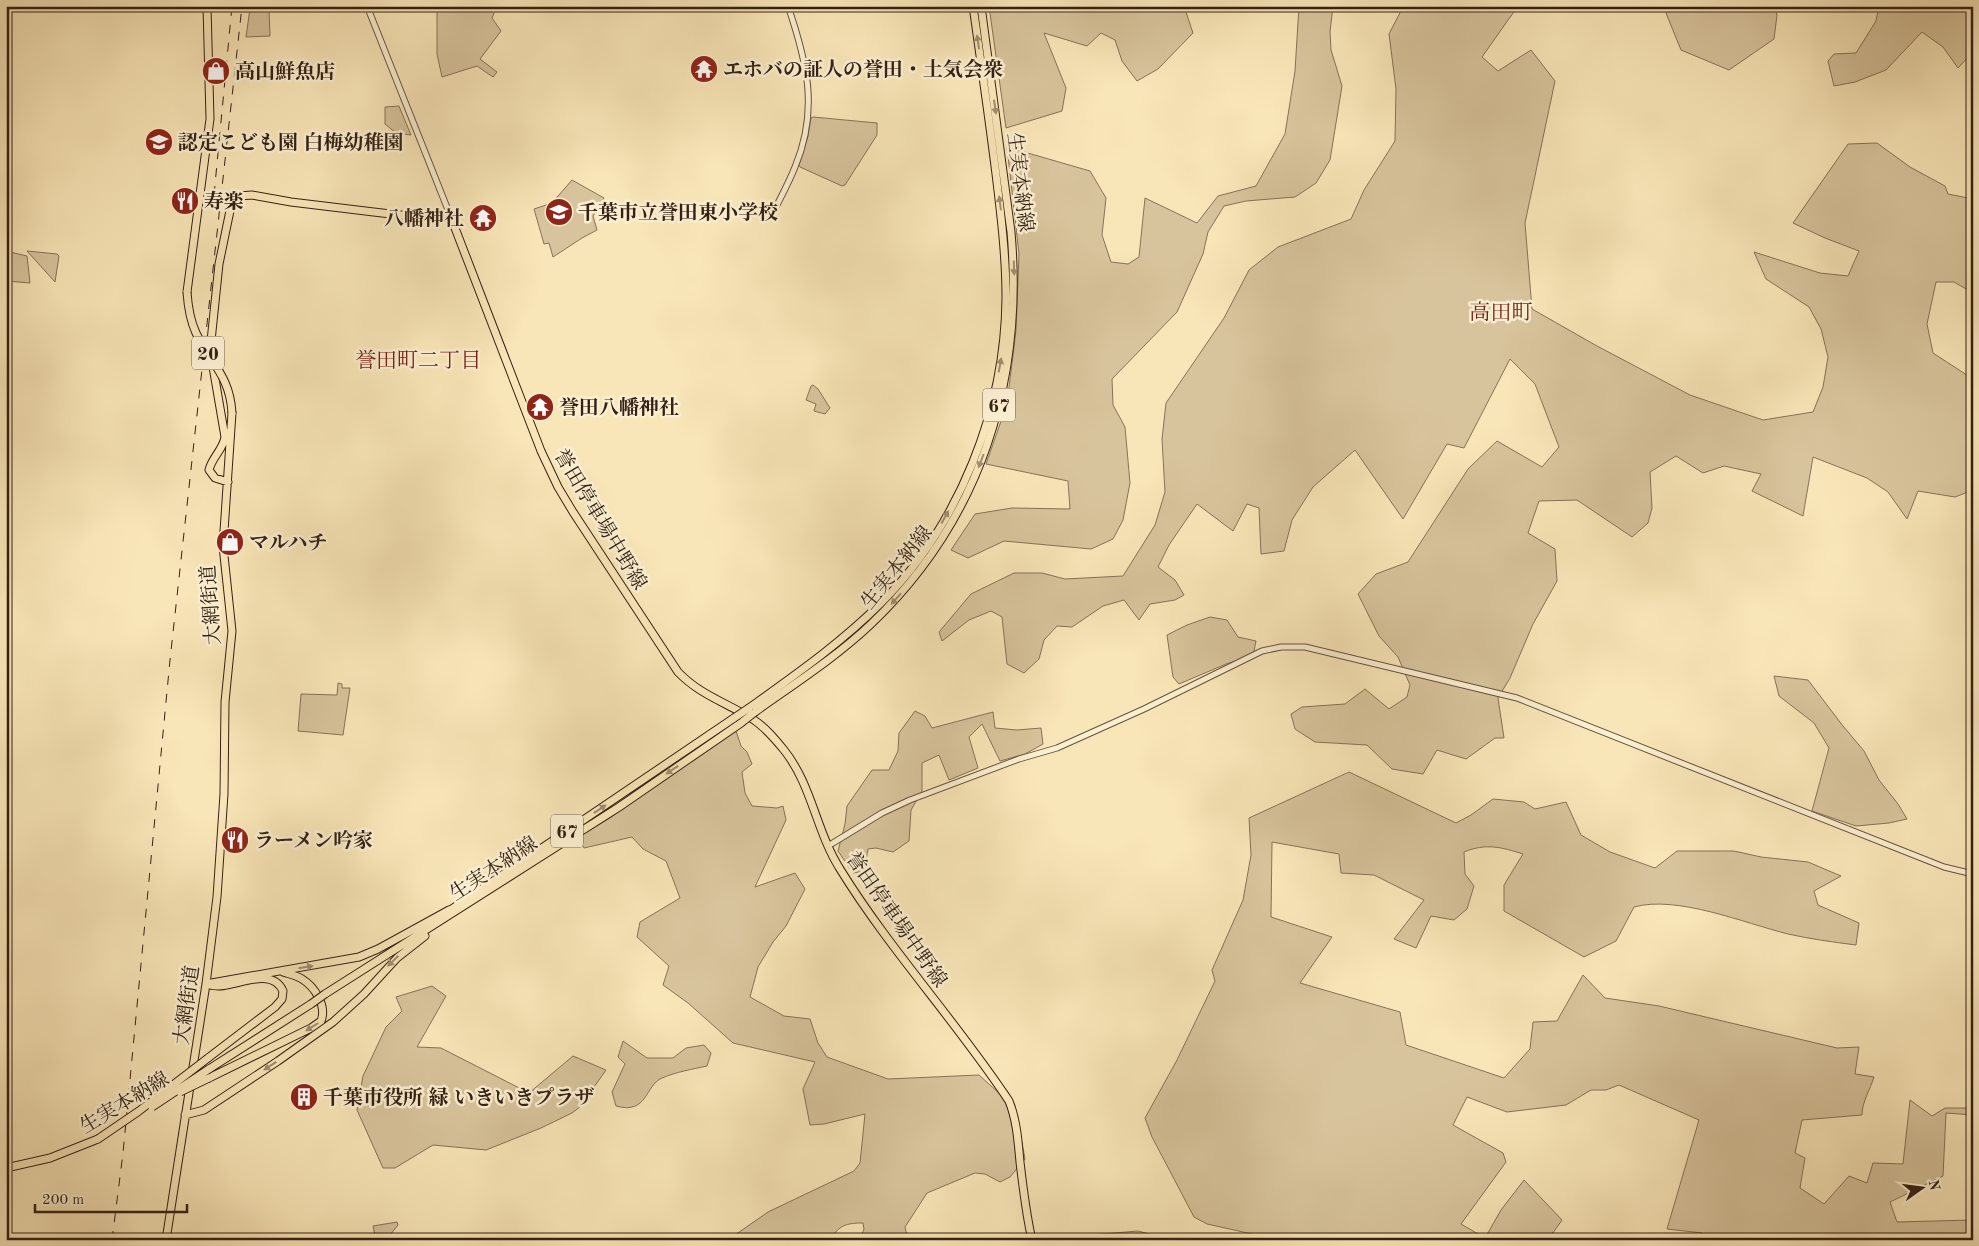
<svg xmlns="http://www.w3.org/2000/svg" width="1979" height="1246" font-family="'Old Standard TT','Noto Serif JP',serif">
	<rect width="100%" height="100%" fill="#f9e6b8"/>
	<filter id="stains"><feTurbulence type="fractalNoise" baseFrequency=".004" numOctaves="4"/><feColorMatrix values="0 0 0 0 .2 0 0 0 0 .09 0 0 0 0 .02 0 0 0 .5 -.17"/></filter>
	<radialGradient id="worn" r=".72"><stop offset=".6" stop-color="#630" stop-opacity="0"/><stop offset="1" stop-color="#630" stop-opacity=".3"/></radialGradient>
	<!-- green -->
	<path fill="#d8c49c" stroke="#867258" d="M437,6H497L492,18L501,31L480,59L497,72L493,77L477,66L442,77L437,54Z
		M989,6H1184L1193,33L1158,69L1137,81L1122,61L1115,40L1101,33L1087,46L1044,33L1066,88L1062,111L1006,128Z
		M1299,6H1333L1330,32L1331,50L1342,86L1330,160L1316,183L1295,197L1246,201L1224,206L1208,232L1203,254L1177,312L1112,379L1113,405L1125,427L1130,483L1123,520L1113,539L1091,549L1004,541L968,558L951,550L975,514L1012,508L1070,509L1068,481L986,464L1007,404L1016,330L1019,254L1007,147L1090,171L1106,198L1102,235L1111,262L1128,264L1139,257L1145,198L1197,223L1218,196L1256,186L1285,134L1295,71Z
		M1408,6H1518L1482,57L1498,71L1531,50L1555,81L1525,223L1532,309L1597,346L1690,395L1763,420L1813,412L1823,387L1828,357L1821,329L1809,307L1766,279L1754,252L1820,273L1848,276L1859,251L1825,238L1793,223L1848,144L1877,143L1910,167L1945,186L1948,194L1973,199V293L1954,282H1936L1927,324L1933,353L1973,379V490L1955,497L1918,491L1907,519L1888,492L1867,478L1813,457L1803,516L1752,491L1761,474L1724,466L1703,473L1676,456L1650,472L1652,508L1648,523L1632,537L1577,500L1539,501L1528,533L1555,549L1557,581L1533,624L1510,678L1498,698L1504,738H1495L1466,759L1437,750L1423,774L1392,769L1367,745L1315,742L1295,729L1291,714L1302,707L1345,704L1365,689L1389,709L1407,697L1410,685L1398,657L1379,636L1358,594L1376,574L1408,562L1468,469L1497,441L1542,467L1559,447L1535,384L1510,359L1464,448L1447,444L1403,519L1355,450L1313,487L1292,520L1284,551L1261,554L1259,508L1247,504L1233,531L1197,504L1169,545L1158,567L1175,580L1184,595L1175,600L1150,604L1139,620L1124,600L1103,606L1072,627L1057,626L1044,640L1039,659L1024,673L1007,664L1002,617L991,611L969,620L942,641L939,632L971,594L1014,573H1042L1065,579L1123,576L1155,525L1165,492L1162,439L1166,403L1224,318L1249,270L1278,247L1351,219L1364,190L1395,141L1396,89L1389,34L1403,7Z
		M1668,6H1774L1777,15L1774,39L1729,70L1681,50L1666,13Z
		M1879,6H1973V52L1958,68L1943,47L1922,32L1886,70L1855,82L1834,86L1828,61L1834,54L1856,53L1876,21Z
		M250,8L269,9L270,36L246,37Z
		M399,106L411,135L396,133L385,124V107Z
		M813,117L877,123V135L845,185L842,186L800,167L799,165L808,136L811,118Z
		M572,180L604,198L593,216L597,230L582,238L553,257L549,243L544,244L534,209L552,203Z
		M6,251L27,256L30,283L6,281Z
		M27,251L57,254L59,256L55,282Z
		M813,385L818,389L830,408L825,414L814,411L816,404L806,400L811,386Z
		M1210,617L1227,620L1238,637L1256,641L1253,656L1226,664L1179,684L1173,677L1167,635L1187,625Z
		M1774,676L1808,680L1843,726L1864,751L1879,780L1898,804L1907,819L1889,823L1856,826L1812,811L1829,748L1814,723L1779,696Z
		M338,683L342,684V688H350L343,735L298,731L301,694L337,695Z
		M915,711L925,716L932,728L993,712L995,728L1017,730L1041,728L1043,744L1025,754L1000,761L982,724L969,737L978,768L949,780L939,755L922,763V791L911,810L909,841L893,852L876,848L868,849L864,871L853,873L838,851L845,824L847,806L872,770H889L898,751L899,733Z
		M724,724L734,725L741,746L747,752L752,764L742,772L745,793L752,806L777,808L783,806L786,820L755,887L795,873L805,889L786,926L773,942L758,967L750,997L784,1016L810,1019L818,1043L827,1057L888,1079L979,1075L1000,1094L1019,1126L1025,1159L1010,1177L1000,1182L985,1174L975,1173L927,1193L905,1227L908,1240H860L864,1229L863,1223C847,1223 838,1225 831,1240H734L735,1235L768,1212L854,1171L860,1163L865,1114L824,1124L810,1125L803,1089L815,1062L733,1043L688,1003L663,985L669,966L637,937L640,922L680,898L666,861L643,849L632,837L584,848L578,837L610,818L696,756L706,737Z
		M1349,772L1456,823L1471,815L1493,799L1524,802L1535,809L1566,802L1581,835L1610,852L1655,868L1677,851H1734L1761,857L1808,862L1841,876L1814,891L1818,905L1859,923L1856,945C1833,942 1810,939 1788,934C1744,923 1677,895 1634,907L1616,941L1584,957L1504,911V885L1523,854C1501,847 1486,843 1464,852L1465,874L1474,886L1467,909L1454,920L1431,916L1416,948L1394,939L1424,900L1374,875L1341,873L1339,854L1272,842L1271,917L1332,937L1300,983L1400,1012L1406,1045L1504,1078L1530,1049L1533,1022L1557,1021L1583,975L1605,998L1659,1006L1837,1048L1859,1047L1855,1074L1874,1077C1870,1090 1862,1102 1862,1115L1802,1120L1795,1153L1805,1158L1800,1188L1824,1204L1849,1176L1867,1183L1873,1163L1903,1164L1910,1100L1932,1116L1945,1108H1973V1115L1946,1113L1943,1176L1890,1202L1897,1222L1973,1220V1240H1701L1702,1233L1667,1229L1699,1120L1619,1085L1606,1090H1591L1566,1105L1507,1112L1467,1097L1453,1125L1503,1153L1506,1162L1461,1224L1485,1238L1501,1210L1524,1180L1562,1220L1548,1240H1279L1207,1224L1194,1217L1152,1137L1145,1118L1177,1060L1215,981L1212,970L1243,900L1251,855L1249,818Z
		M432,986L446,996L417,1047L441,1048L529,1093L573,1056L606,1070L580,1107L572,1113L541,1128L486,1150L433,1145L395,1168H383L357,1110L363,1076L386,1027L402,1011L396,997Z
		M623,1041L647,1058H673L686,1048L704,1045L711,1053L707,1066C693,1069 676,1072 662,1078C645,1085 648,1115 616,1106L612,1092L625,1064L618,1057Z
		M397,1222L398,1225L386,1240H376L373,1226Z
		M1138,1231L1171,1240H1077L1079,1236Z"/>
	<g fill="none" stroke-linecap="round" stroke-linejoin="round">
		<defs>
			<path id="minor" d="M367,6L450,215
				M777,205C783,193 790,180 795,167C819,110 807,62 788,6
				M828,846L882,813L910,800L1019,759L1057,748L1144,709L1262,651L1281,647H1305L1517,698L1944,867L1973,874"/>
			<path id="major" d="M187,292L210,119L207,6
				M228,482L215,478L209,470C212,457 223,450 225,437L213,367L211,341L219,264L232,201L239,196L252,195L291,202L382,213L430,218L450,215L541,451L558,487L573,512L678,672C701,696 728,703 754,720C766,728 775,739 784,750C812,785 816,831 840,869C890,950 956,1021 1009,1101C1017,1121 1018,1141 1020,1162C1023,1188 1026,1214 1032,1240
				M749,708C795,675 841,643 881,603C960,524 1005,409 1006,298C1006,256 1001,215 996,174C989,118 981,62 973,6
				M755,712C794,684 835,658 870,625C981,520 1024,381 1011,232L981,6
				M446,913L734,718
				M206,984L359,957L378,949L449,910
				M206,984C210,985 214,986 218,986C237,986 272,966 283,991L282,999L275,1007L208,1058
				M325,994L619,807L741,723
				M209,1069L311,1004
				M209,1078L311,1028L321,1021C327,1006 315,987 302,979C296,975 289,974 283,972
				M185,1115L204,1110L278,1061L333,1022L364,994L397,958L425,936
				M6,1168L50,1158L98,1139
				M166,1240L206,984L217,897L224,794L225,702L232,631L223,546L232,413"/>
		</defs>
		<!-- minor casing -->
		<use href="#minor" stroke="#65523d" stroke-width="7"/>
		<!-- major casing -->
		<use href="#major" stroke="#342014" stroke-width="9"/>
		<!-- minor -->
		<use href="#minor" stroke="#fbefd1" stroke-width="5"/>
		<!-- major -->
		<use href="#major" stroke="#f9e6b8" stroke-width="7"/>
		<!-- rail -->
		<path stroke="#342014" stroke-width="1" stroke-dasharray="9 9" stroke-linecap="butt" d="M214,195L232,6
			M112,1240L123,1153L170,660L242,6"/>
		<defs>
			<path id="major-bridge" d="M187,292C188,307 190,320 196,333C211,364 230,376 232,413
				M734,718L749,708
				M741,723L755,712
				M311,1004L325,994
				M180,1092L209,1078
				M152,1107L209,1069
				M98,1139L139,1111L208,1058"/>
		</defs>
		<!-- major-bridge casing -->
		<use href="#major-bridge" stroke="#342014" stroke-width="9" stroke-linecap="butt"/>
		<!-- major-bridge -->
		<use href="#major-bridge" stroke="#f9e6b8" stroke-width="7"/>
	</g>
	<!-- one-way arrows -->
	<defs><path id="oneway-solid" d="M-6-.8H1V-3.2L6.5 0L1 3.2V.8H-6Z" transform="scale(1.25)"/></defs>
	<g fill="#a08d6e">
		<use href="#oneway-solid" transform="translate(978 42) rotate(-98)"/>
		<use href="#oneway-solid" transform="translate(995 107) rotate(82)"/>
		<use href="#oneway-solid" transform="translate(1000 203) rotate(-97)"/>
		<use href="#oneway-solid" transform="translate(1014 268) rotate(88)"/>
		<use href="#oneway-solid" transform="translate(1000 365) rotate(-80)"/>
		<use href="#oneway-solid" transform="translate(981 461) rotate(111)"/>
		<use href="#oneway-solid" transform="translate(945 517) rotate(-61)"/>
		<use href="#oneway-solid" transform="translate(896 599) rotate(132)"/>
		<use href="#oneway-solid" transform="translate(672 770) rotate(146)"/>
		<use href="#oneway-solid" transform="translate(600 809) rotate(-34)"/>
		<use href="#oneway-solid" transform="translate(393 961) rotate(136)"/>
		<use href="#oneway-solid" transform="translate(306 967) rotate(-9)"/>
		<use href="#oneway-solid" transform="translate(312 1027) rotate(148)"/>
		<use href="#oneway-solid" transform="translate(270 1066) rotate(147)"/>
	</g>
	<!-- icons -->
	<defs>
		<symbol id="temple-disc" viewBox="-11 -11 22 22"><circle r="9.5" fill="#8f2418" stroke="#fbefd1"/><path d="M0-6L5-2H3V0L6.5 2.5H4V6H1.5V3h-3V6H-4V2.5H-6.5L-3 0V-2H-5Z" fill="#fff"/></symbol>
		<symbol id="shop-disc" viewBox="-11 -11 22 22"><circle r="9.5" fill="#8f2418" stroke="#fbefd1"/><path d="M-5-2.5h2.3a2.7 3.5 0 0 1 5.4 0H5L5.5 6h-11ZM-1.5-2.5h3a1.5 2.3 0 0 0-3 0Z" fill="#fff"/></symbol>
		<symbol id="school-disc" viewBox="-11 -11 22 22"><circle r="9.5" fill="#8f2418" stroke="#fbefd1"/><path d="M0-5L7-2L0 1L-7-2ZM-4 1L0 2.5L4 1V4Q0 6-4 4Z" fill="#fff"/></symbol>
		<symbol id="restaurant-disc" viewBox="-11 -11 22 22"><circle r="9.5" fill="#8f2418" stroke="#fbefd1"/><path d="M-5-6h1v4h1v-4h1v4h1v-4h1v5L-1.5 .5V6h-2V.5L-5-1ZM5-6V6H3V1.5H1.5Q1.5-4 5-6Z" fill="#fff"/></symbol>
		<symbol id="building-disc" viewBox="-11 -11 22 22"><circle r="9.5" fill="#8f2418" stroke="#fbefd1"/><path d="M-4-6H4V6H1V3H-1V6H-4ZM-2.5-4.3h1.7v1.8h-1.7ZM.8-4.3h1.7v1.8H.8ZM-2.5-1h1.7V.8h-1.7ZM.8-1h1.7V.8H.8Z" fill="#fff"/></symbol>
	</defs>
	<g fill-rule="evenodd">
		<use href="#temple-disc" x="688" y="53" width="32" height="32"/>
		<use href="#shop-disc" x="200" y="55" width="32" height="32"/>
		<use href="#school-disc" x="143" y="126" width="32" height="32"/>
		<use href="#restaurant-disc" x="169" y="185" width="32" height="32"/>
		<use href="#school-disc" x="543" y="196" width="32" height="32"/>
		<use href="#temple-disc" x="467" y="202" width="32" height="32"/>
		<use href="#temple-disc" x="524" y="391" width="32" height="32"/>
		<use href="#shop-disc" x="214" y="526" width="32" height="32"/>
		<use href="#restaurant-disc" x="219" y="824" width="32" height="32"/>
		<use href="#building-disc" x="288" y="1081" width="32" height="32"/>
	</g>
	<g text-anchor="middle" stroke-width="5" stroke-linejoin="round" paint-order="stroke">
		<!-- shield labels -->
		<g fill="#fbefd1" stroke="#705e4d" stroke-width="1">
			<rect x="192" y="336.5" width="32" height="33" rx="4"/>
			<rect x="983" y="388.5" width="32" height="33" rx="4"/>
			<rect x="551" y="814.5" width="32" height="33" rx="4"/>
		</g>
		<g font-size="19" font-weight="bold" fill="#342014">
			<text x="208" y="360">20</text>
			<text x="999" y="412">67</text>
			<text x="567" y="838">67</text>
		</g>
		<!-- poi labels -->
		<g font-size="20" font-weight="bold" fill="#342014" stroke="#fbefd1" text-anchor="start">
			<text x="723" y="76">エホバの証人の誉田・土気会衆</text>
			<text x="235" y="78">高山鮮魚店</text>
			<text x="178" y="149">認定こども園 白梅幼稚園</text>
			<text x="204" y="208">寿楽</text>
			<text x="578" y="219">千葉市立誉田東小学校</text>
			<text x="464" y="225" text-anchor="end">八幡神社</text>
			<text x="559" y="414">誉田八幡神社</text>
			<text x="249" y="549">マルハチ</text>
			<text x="254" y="847">ラーメン吟家</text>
			<text x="323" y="1104">千葉市役所 緑 いきいきプラザ</text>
		</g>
		<!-- street labels -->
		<g font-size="20" fill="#342014" stroke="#fbefd1">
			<text transform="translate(1021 182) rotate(83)" y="7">生実本納線</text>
			<text transform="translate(601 519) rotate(59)" y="7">誉田停車場中野線</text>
			<text transform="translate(896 567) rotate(-51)" y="7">生実本納線</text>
			<text transform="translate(210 605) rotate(-94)" y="7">大網街道</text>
			<text transform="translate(493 868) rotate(-33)" y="7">生実本納線</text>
			<text transform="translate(897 919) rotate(55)" y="7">誉田停車場中野線</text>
			<text transform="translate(186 1005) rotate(-82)" y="7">大網街道</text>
			<text transform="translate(124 1102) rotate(-31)" y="7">生実本納線</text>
		</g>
		<!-- neighbourhood labels -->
		<g font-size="21" fill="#7a1f14" stroke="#fbefd1">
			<text x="1501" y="319">高田町</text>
			<text x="418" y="367">誉田町二丁目</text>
		</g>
	</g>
	<!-- margin -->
	<rect width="1979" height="1246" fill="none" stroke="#f9e6b8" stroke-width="25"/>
	<rect x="8" y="8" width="1964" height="1231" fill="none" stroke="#342014" stroke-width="2.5"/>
	<rect x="12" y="12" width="1954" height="1221" fill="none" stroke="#342014"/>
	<!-- north arrow -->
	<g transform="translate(1922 1188) rotate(76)" stroke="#fbefd1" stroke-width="4" paint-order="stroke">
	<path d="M0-4L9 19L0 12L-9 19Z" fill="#342014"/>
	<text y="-8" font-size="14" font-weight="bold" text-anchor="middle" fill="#342014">N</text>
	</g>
	<!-- scale -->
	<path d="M35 1204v8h152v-8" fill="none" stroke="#342014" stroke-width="2.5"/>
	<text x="42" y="1204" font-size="15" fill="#342014" stroke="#fbefd1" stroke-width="4" paint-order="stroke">200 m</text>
	<rect width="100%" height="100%" filter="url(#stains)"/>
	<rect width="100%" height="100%" fill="url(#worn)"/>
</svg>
